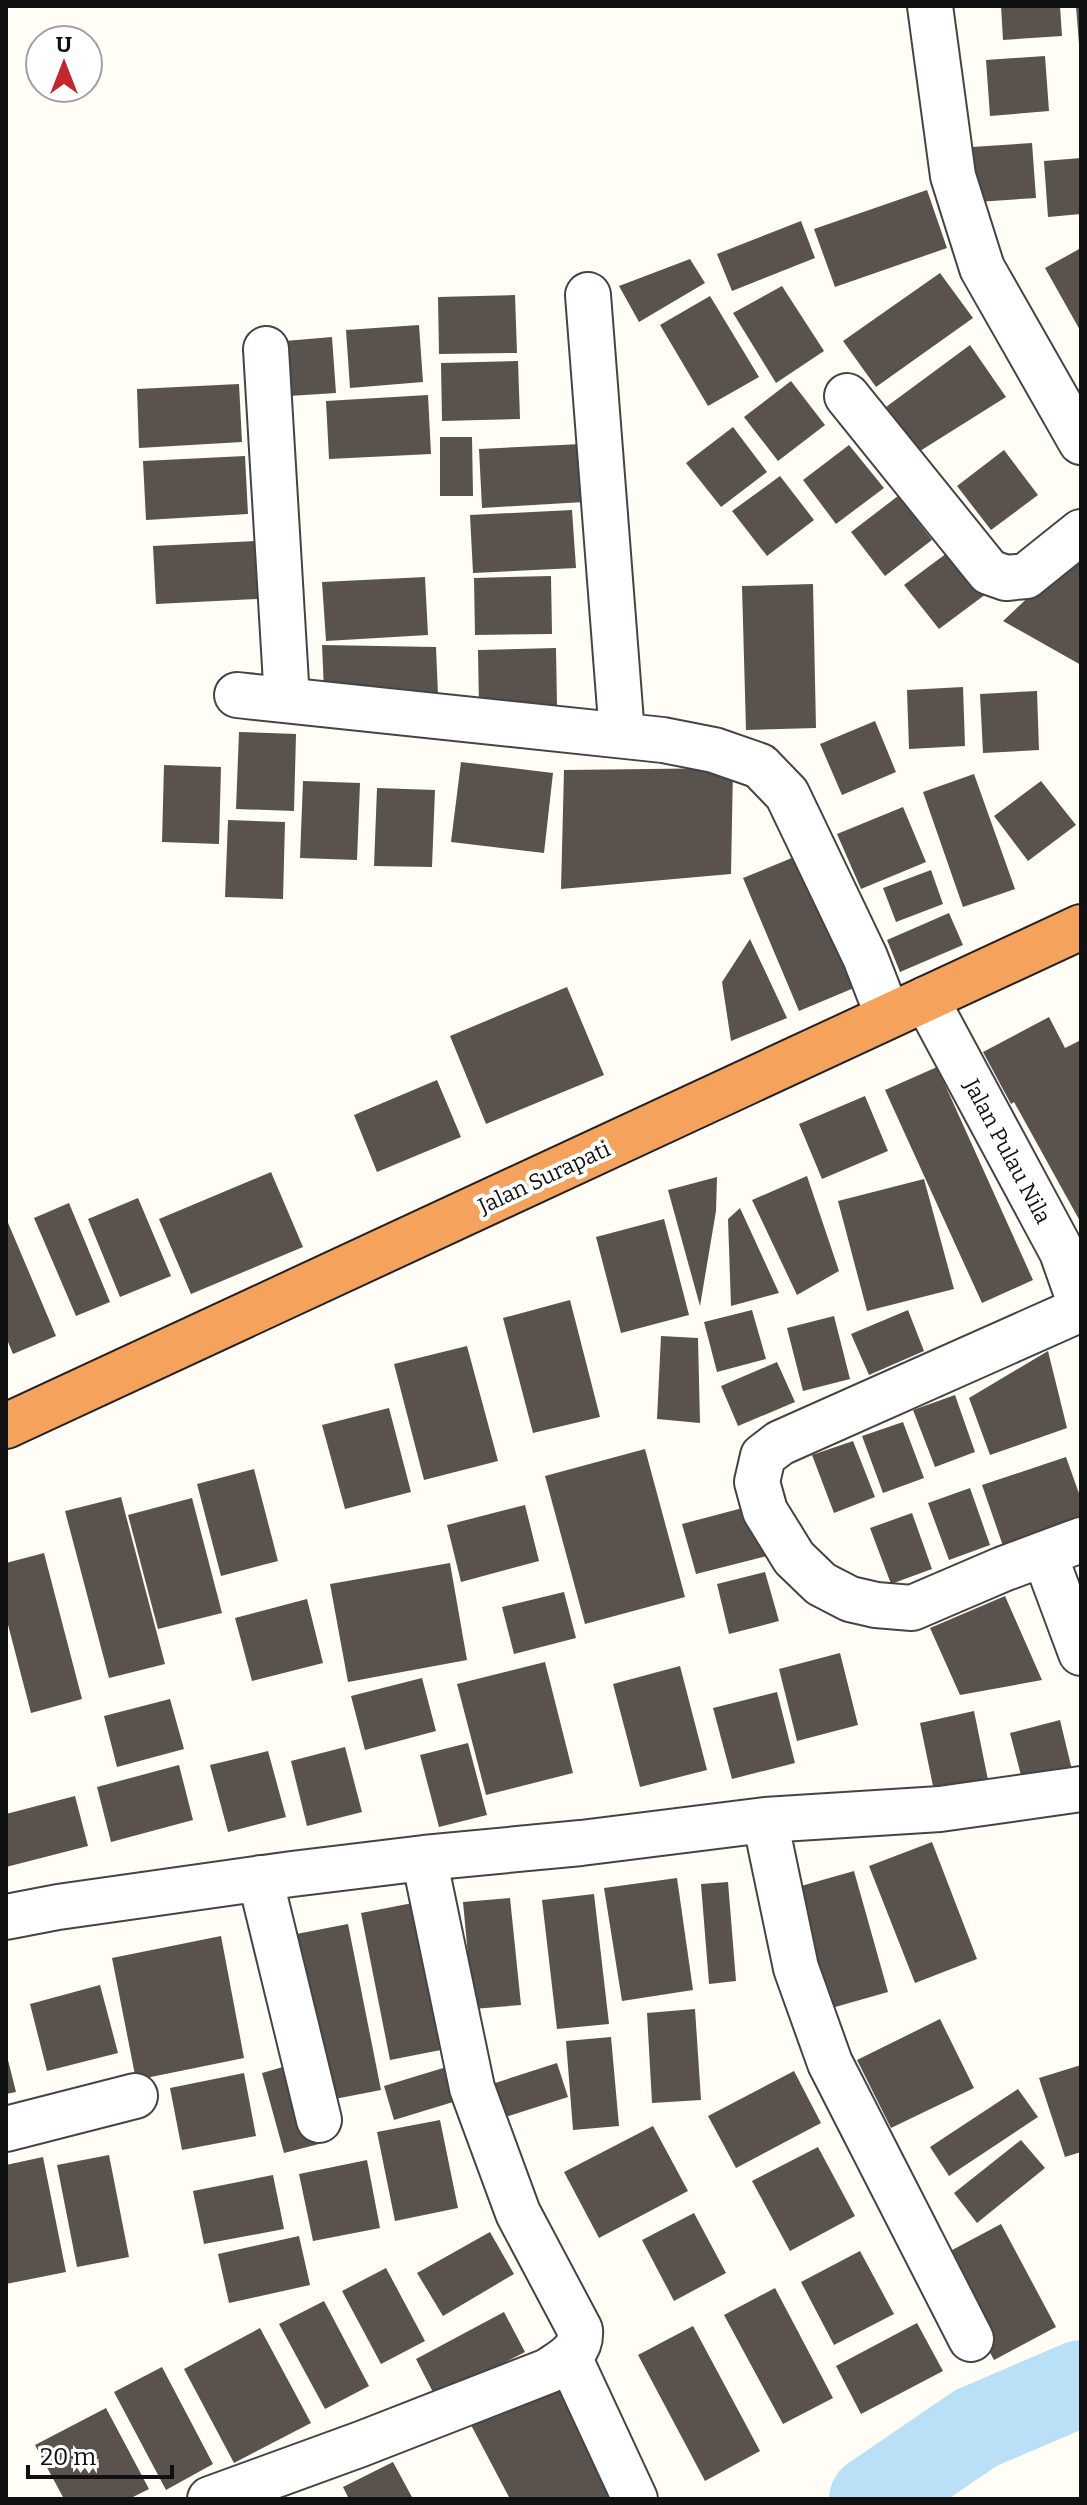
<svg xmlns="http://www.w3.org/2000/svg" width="1087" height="2505" font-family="Bitter,serif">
	<rect width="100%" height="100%" fill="#fffdf5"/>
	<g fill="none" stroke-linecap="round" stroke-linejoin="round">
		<!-- river -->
		<path stroke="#b9e0f7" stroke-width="86" d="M872,2499L976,2428L1081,2383"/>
	</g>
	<!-- building -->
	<path fill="#5a524d" d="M1001,6H1060L1062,36L1003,40Z
		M1076,6H1081V44H1079Z
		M1045,56L1049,111L990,116L986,60Z
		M1032,143L1036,198L977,202L972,147Z
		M1081,158V214L1048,217L1044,161Z
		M927,190L947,248L835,287L814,229Z
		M801,221L815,258L732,291L717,254Z
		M1081,248V332L1045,268Z
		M690,259L705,283L639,322L619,286Z
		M940,273L973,318L876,387L843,341Z
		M782,286L824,351L776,383L733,313Z
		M515,295L517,353L439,354L438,297Z
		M710,296L759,377L708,406L660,325Z
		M419,325L423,382L350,388L346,330Z
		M332,337L336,393L289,396L285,341Z
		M970,345L1006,397L920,451L886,407Z
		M518,361L520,419L442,421L441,363Z
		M791,381L825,425L778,461L744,417Z
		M239,384L242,442L139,448L137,389Z
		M428,395L431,454L329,459L326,401Z
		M733,427L767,472L721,507L686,463Z
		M440,437H472L473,496H440Z
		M582,444L584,502L482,508L479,449Z
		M849,445L884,488L836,524L803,480Z
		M1004,450L1038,495L991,530L957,486Z
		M245,456L248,514L146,520L143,461Z
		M780,476L814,520L767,556L732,511Z
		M898,496L932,540L885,576L851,532Z
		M572,510L576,568L473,573L470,515Z
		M256,541L258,599L156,604L153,546Z
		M1081,548V665L1003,621Z
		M951,550L986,594L939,629L904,585Z
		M551,576L552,634L475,635L474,578Z
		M425,577L428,635L326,641L322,582Z
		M813,584L816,728L746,730L742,586Z
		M322,645L436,647L438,695L324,691Z
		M556,648L557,706L479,707L478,650Z
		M963,687L965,746L909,749L907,690Z
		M1037,691L1039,750L983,753L980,694Z
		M875,721L896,772L842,795L820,744Z
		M239,732L296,734L294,811L236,809Z
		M461,762L553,773L544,853L451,842Z
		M164,765L221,767L219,844L162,842Z
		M733,768L731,874L561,889L564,770Z
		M974,774L1015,889L963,907L923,792Z
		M303,781L360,783L357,860L300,858Z
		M1041,781L1076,825L1028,861L994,816Z
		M377,788L435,790L432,867L374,866Z
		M903,807L926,862L861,889L837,834Z
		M228,820L285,822L283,899L225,897Z
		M799,855L854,988L799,1011L743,878Z
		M931,870L943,904L896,922L883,888Z
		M949,913L963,945L900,972L887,940Z
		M750,939L787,1018L731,1041L722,982Z
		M567,987L604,1075L486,1124L450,1036Z
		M1049,1017L1065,1048L1081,1040V1223L1014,1102L1011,1104L983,1052Z
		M937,1067L1033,1280L982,1303L885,1090Z
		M437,1080L461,1137L377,1172L354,1115Z
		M865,1096L888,1151L822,1179L799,1124Z
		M271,1172L303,1247L191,1294L159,1219Z
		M807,1176L839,1271L797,1295L752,1200Z
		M717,1177L716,1211L700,1306L668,1190Z
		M924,1179L954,1289L867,1311L838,1201Z
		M138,1198L171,1276L120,1297L88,1219Z
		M69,1203L110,1302L76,1316L34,1218Z
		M740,1208L779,1293L731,1306L728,1219Z
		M6,1218L56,1336L13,1354L6,1337Z
		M664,1219L689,1315L621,1333L596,1237Z
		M570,1300L600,1417L533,1433L503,1318Z
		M752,1310L766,1359L717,1372L704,1322Z
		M908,1310L924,1351L869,1375L851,1334Z
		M834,1316L850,1379L803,1391L787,1328Z
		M661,1336L698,1338L700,1423L657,1419Z
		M467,1346L498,1461L424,1480L394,1364Z
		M1048,1351L1067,1428L990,1455L969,1398Z
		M777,1362L795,1402L738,1426L721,1386Z
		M955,1395L975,1452L935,1467L913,1410Z
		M389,1408L411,1492L345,1509L322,1425Z
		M903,1422L924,1478L883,1493L862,1436Z
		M853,1441L875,1497L834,1513L812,1455Z
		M645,1449L685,1597L585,1624L545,1476Z
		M1066,1457L1081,1499V1520L1003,1546L982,1485Z
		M254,1469L278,1561L221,1576L197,1484Z
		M970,1488L990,1545L949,1560L928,1503Z
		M121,1497L165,1664L109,1678L65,1511Z
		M192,1498L222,1613L158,1629L128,1515Z
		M525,1505L539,1561L461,1582L447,1525Z
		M754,1505L767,1556L696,1574L682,1524Z
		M912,1513L932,1569L891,1584L870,1528Z
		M44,1553L82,1699L31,1713L6,1617V1563Z
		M450,1563L467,1660L348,1682L330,1584Z
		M765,1572L779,1621L729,1634L717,1584Z
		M564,1592L576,1638L514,1654L502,1607Z
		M1005,1596L1042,1680L960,1695L930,1628Z
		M307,1599L323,1663L252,1681L235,1618Z
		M840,1653L858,1725L797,1741L779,1669Z
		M545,1662L573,1773L486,1795L457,1684Z
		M680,1666L707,1770L640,1787L613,1684Z
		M422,1678L436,1731L365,1750L351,1696Z
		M777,1692L795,1763L732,1779L713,1708Z
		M170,1699L184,1749L117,1767L104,1716Z
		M974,1711L988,1780L934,1791L920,1723Z
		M1060,1720L1072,1770L1023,1783L1010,1733Z
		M468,1743L487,1815L439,1827L420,1755Z
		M345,1747L362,1812L307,1826L291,1761Z
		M268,1751L286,1817L228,1832L210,1765Z
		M179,1765L193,1820L111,1842L97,1787Z
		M75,1796L88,1846L6,1867V1814Z
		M932,1842L977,1959L915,1983L869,1866Z
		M854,1871L888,1992L828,2009L794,1888Z
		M677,1878L693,1990L622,2001L604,1888Z
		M728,1882L736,1981L709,1984L701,1884Z
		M594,1894L609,2024L557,2029L542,1900Z
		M510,1898L521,2005L473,2009L463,1902Z
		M423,1901L451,2048L390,2060L361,1913Z
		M348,1924L381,2090L319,2102L286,1936Z
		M221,1936L244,2058L136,2080L112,1958Z
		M100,1985L118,2053L47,2071L30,2004Z
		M695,2009L701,2100L652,2103L647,2013Z
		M940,2019L974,2088L891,2128L857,2060Z
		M611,2037L619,2126L573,2130L566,2041Z
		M7,2056L16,2092L6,2094V2057Z
		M297,2063L319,2144L284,2153L262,2073Z
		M557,2063L568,2097L499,2119L489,2085Z
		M453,2065L463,2099L394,2120L384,2086Z
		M1081,2065V2152L1065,2157L1039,2078Z
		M794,2071L821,2123L736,2168L708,2116Z
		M244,2073L256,2136L182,2150L170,2088Z
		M1018,2089L1038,2117L949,2176L930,2147Z
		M440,2120L458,2208L395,2221L377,2132Z
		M653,2126L688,2191L599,2238L564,2172Z
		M1021,2140L1045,2168L977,2223L954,2193Z
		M818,2147L855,2216L790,2251L752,2181Z
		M109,2155L129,2257L77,2267L57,2165Z
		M43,2157L66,2272L6,2284V2165Z
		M367,2160L380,2228L313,2241L299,2174Z
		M273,2175L284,2229L204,2244L193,2191Z
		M694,2213L726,2273L674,2301L642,2240Z
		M1001,2224L1056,2327L994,2360L939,2257Z
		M490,2232L514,2274L443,2316L417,2273Z
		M299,2236L310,2285L229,2303L218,2254Z
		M860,2251L894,2314L834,2345L801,2282Z
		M386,2268L425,2341L381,2364L342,2291Z
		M775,2288L833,2398L783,2424L724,2315Z
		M324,2301L369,2386L325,2409L279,2324Z
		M504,2312L525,2352L436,2398L416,2359Z
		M917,2323L943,2371L861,2414L836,2366Z
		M693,2326L760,2451L705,2481L638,2355Z
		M260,2328L311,2423L234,2463L184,2369Z
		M162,2367L213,2464L166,2490L114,2392Z
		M557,2380L620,2499H510L471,2425Z
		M106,2408L149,2489L129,2499H64L35,2445Z
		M393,2462L413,2499H349L343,2487Z"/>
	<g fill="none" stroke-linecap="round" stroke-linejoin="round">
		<defs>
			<path id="minor" d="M930,6L953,176L982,268L1081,442
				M588,295L622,735
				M266,349L287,700
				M847,396L989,572L1006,578L1026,576L1081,532
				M237,695L663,740L714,750L760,766L787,794L865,957L888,1016
				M926,999L1062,1252L1081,1306
				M1081,1309L780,1443L763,1456L757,1482L765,1511L794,1558L821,1584L850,1599L876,1605L912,1608L1003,1569L1081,1540
				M1045,1556L1081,1653
				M765,1820L796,1968L830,2063L971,2339
				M260,1878L319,2120
				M6,1917L58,1907L292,1874L424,1858L581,1843L765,1820L940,1809L1081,1789
				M6,2129L135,2096
				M569,2357L635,2499
				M210,2499L361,2444L548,2371C564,2360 582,2352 580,2330L518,2213L472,2088L424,1858"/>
			<path id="highway" d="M6,1426L1081,927"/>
		</defs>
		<!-- minor casing -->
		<use href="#minor" stroke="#444" stroke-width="48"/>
		<!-- highway casing -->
		<use href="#highway" stroke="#222" stroke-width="48"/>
		<!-- minor -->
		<use href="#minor" stroke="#fff" stroke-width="44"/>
		<!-- highway -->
		<use href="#highway" stroke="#f5a25d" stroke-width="44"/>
	</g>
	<g text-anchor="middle" stroke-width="8" stroke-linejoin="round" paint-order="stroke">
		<!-- street labels -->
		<g font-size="22" fill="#111" stroke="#fff">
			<text transform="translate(1008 1151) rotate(62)" y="8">Jalan Pulau Nila</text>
			<text transform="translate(544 1177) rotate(-25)" y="8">Jalan Surapati</text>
		</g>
	</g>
	<!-- border -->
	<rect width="1087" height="2505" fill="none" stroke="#111111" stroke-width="16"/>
	<!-- north arrow -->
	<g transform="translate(64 64)"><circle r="38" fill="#ffffff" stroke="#a0a0a0" stroke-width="2"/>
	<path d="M0-6L14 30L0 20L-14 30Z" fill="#c4262e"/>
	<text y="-12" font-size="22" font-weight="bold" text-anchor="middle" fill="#111111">U</text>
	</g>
	<!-- scale -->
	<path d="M28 2465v12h144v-12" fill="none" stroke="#111111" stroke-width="4"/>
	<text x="40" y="2465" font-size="24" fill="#111111" stroke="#ffffff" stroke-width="6" paint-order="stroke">20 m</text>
</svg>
